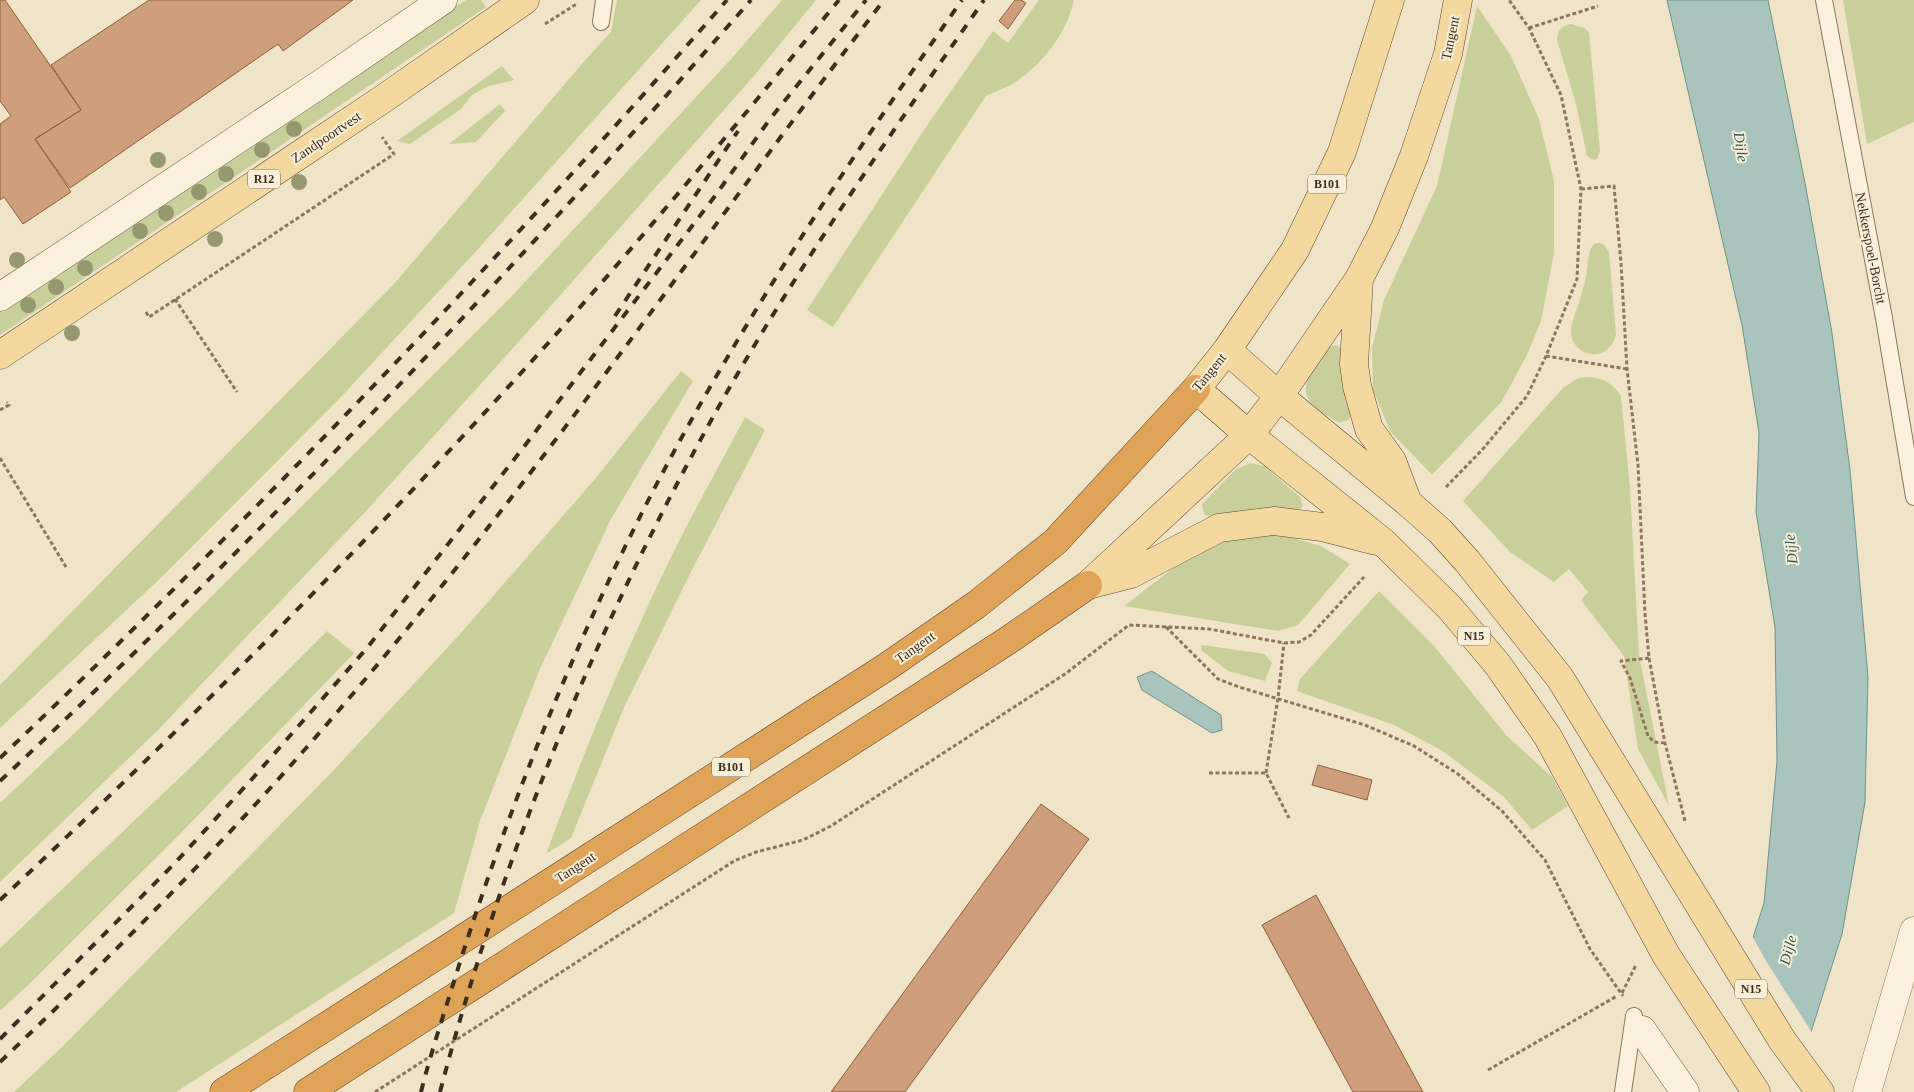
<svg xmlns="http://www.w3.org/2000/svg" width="1914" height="1092" font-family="'Times New Roman',serif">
	<rect width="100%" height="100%" fill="#f0e4c8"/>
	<!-- green -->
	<path fill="#c9cf9b" d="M466,0H481L486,7L0,335V304L323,96Z
		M617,0H701L478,249L341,397L165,574L0,728V685L393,285L587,58L611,32Z
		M782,0H816L753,77L541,317L367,510L158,730L0,882V803L82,726L511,297L732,58Z
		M1039,0H1074C1067,34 1040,67 1011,85C1003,89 994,92 986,96L833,327L807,310L926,127L993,31L1008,43Z
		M1843,0H1914V122L1867,144Z
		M1477,6L1511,56L1539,119L1554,181V253L1541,321L1527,355L1502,401L1432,475L1390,431L1373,390L1372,348L1384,300L1437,186Z
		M1571,24L1584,28L1589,32L1600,151L1597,159L1594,160L1587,156L1576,104L1557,40C1558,30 1561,26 1571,24Z
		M502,66L514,80L489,86L472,95L461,109L410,144L397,141Z
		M500,104L505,111L476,142L449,144Z
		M1599,243L1603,244L1609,252L1616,335C1614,341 1611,347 1605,351C1591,360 1572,349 1571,333C1571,321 1577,310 1580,299C1583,289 1586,279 1587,269C1588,260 1588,251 1594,244Z
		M1336,345L1341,348V362L1353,413L1348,420L1339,423C1330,417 1320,412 1313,405C1295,389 1315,364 1324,348Z
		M681,371L693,381L611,519L539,671L480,821L454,913L176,1092H14L62,1047L332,772L460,634L595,479Z
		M1589,377C1604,378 1613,384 1621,396L1630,488L1639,655L1669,806L1638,749L1624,656L1581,600L1588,592L1569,569L1554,582L1510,552L1463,501L1563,388L1578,378Z
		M745,417L765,430L696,562L625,705L571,838L546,854C584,751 626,649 674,551C697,505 722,461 745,417Z
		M1251,463L1264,466L1300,497L1303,507L1292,513L1259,509L1211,518L1204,514L1202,504L1236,469Z
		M1279,534L1321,546L1350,564L1298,625L1278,631L1124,606L1190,555L1231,539Z
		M1379,591L1434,646L1507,736L1552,777L1568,806L1532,830L1504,797L1441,750L1394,725L1297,691L1300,679Z
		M327,631L354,653L179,835L27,986L0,1011V948L193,765Z
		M1202,645L1265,654L1272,663L1265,681L1228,671L1201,650Z"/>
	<!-- water -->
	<path fill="#a9c4bc" stroke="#6f938a" d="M1667,0H1768L1805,183L1832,333L1850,470L1868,677L1865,802L1842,934L1792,1092H1704L1764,903L1777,761L1775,627L1756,512L1759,433L1742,325Z
		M1152,671L1221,715L1222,730L1212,733L1142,690L1137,677Z"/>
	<!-- pier -->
	<path fill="#f0e4c8" d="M1751,934L1766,961L1813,1034L1795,1092H1702Z"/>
	<!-- building -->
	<path fill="#cf9f7d" stroke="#8d5f41" d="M0,0H5L81,110L35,139L71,192L23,224L4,197L0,200V124L11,116L0,101Z
		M149,0H353L283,51L278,44L70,188L35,139L81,110L51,65Z
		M1015,0H1021L1026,3L1008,29L999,21Z
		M1318,765L1372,780L1367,800L1312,785Z
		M1041,804L1089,839L905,1092H831Z
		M1316,895L1423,1092H1353L1262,925Z"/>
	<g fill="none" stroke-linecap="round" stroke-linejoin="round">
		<defs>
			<path id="lane" d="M1824,0L1884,318L1914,497
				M601,22L604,0
				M1623,1092L1634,1016"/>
			<path id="street" d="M1867,1092L1914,931"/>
			<path id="secondary" d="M0,297L319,85L443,0
				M1642,1030L1685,1092"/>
			<path id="primary" d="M1390,0L1342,152L1295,250L1227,350L1196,389L1249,435L1383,542L1450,608L1498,665L1548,737L1666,955L1756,1092
				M1359,279L1354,364L1357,386L1369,429L1392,461L1406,498
				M1227,350L1279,396L1406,501L1440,531L1467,561L1560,678L1782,1040L1820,1092
				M0,355L383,99L525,0
				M1092,584L1131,574L1219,528L1274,521L1322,527L1376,541
				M1088,585L1249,435L1279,396L1359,279L1385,228L1414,156L1448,54L1458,0"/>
			<path id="highway" d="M224,1092L888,666L976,605L1055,542L1196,389
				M308,1092L1007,641L1088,585"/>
		</defs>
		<!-- lane casing -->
		<use href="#lane" stroke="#8d765c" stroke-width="18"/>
		<!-- street casing -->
		<use href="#street" stroke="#8d765c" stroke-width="29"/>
		<!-- secondary casing -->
		<use href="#secondary" stroke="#6f573f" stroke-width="29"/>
		<!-- primary casing -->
		<use href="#primary" stroke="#5b4430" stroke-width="29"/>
		<!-- highway casing -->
		<use href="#highway" stroke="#5b4430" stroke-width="29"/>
		<!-- path -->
		<path stroke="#8d765c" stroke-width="3" stroke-dasharray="4 2.5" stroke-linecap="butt" d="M545,24L578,3
			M1529,28L1598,6
			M1581,189L1614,186L1621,263L1627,369L1638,465L1645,614L1649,658L1665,743L1685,821
			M175,299L237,392
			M146,312L149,317L394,154L382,137
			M1546,356L1627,369
			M0,410L9,405L7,402
			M0,458L66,567
			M1446,487L1482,450L1527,396L1546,356L1577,279L1581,189L1561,95L1529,28L1509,0
			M1166,627L1218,679L1239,687L1365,725L1414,746L1458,774L1502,811L1545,860L1590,949L1623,996
			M1649,658L1621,661L1630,678L1648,736L1654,742L1665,743
			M1209,773H1266L1289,818
			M1266,773L1278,698L1284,643
			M1622,993L1636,965
			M1488,1070L1617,996
			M375,1092L734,861L756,852L803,840L831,826L1065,674L1129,625L1209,629L1284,643L1299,642L1311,635L1364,577"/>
		<!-- lane -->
		<use href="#lane" stroke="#faf1dc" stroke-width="16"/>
		<!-- street -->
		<use href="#street" stroke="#faf1dc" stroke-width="28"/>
		<!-- secondary -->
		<use href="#secondary" stroke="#faf1dc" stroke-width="28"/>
		<!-- primary -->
		<use href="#primary" stroke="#f3d9a0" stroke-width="28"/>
		<!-- highway -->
		<use href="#highway" stroke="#e0a458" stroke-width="28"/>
		<!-- rail -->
		<path stroke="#3d2e20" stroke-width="4" stroke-dasharray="9 9" stroke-linecap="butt" d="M615,316L738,131
			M0,758C254,516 496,264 727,0
			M0,781C264,534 512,272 751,0
			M0,900C194,718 381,529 559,331C655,223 747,112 839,0
			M0,1039L175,863L252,779L367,648L523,448L715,196L770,119L866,0
			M0,1062C122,946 242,825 351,696C541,473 706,232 884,0
			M421,1092C432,1048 447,1005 460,962C524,761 607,564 713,382C790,249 874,125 962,0
			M440,1092C504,848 603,611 727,392C805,256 895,128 984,0"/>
	</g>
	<!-- trees -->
	<g fill="#96986f">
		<circle cx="294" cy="129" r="8"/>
		<circle cx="262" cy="150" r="8"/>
		<circle cx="158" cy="160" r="8"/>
		<circle cx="226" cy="174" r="8"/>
		<circle cx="299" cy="182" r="8"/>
		<circle cx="199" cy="192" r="8"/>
		<circle cx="166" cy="213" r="8"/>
		<circle cx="140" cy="231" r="8"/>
		<circle cx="215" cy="239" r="8"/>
		<circle cx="17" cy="260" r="8"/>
		<circle cx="85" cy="268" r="8"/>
		<circle cx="56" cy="287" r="8"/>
		<circle cx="28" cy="305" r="8"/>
		<circle cx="72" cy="333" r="8"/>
	</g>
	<g text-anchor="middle" stroke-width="4" stroke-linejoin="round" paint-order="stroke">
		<!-- shield labels -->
		<g fill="#f7eed8" stroke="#756857" stroke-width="1">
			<rect x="248" y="169.5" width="32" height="19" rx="4"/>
			<rect x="1308" y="174.5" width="38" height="19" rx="4"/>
			<rect x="1458" y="626.5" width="32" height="19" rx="4"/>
			<rect x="712" y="757.5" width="38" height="19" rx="4"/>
			<rect x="1735" y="979.5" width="32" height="19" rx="4"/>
		</g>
		<g font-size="12" font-weight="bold" fill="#3d2e20">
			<text x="264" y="183">R12</text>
			<text x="1327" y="188">B101</text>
			<text x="1474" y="640">N15</text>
			<text x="731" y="771">B101</text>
			<text x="1751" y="993">N15</text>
		</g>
		<!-- street labels -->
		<g font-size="14" fill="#3d2e20" stroke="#f7eed8">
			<text transform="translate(1450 38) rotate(-78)" y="5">Tangent</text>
			<text transform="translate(326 137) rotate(-34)" y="5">Zandpoortvest</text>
			<text transform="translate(1871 248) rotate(79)" y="5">Nekkerspoel-Borcht</text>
			<text transform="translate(1209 372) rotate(-51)" y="5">Tangent</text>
			<text transform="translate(915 647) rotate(-35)" y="5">Tangent</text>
			<text transform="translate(575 867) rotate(-33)" y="5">Tangent</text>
		</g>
		<!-- water labels -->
		<g font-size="15" font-style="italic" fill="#2f5d5a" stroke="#f7eed8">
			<text transform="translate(1741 147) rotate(81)" y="5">Dijle</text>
			<text transform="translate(1791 549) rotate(-96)" y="5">Dijle</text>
			<text transform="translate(1788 950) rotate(-75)" y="5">Dijle</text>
		</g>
	</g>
</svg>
